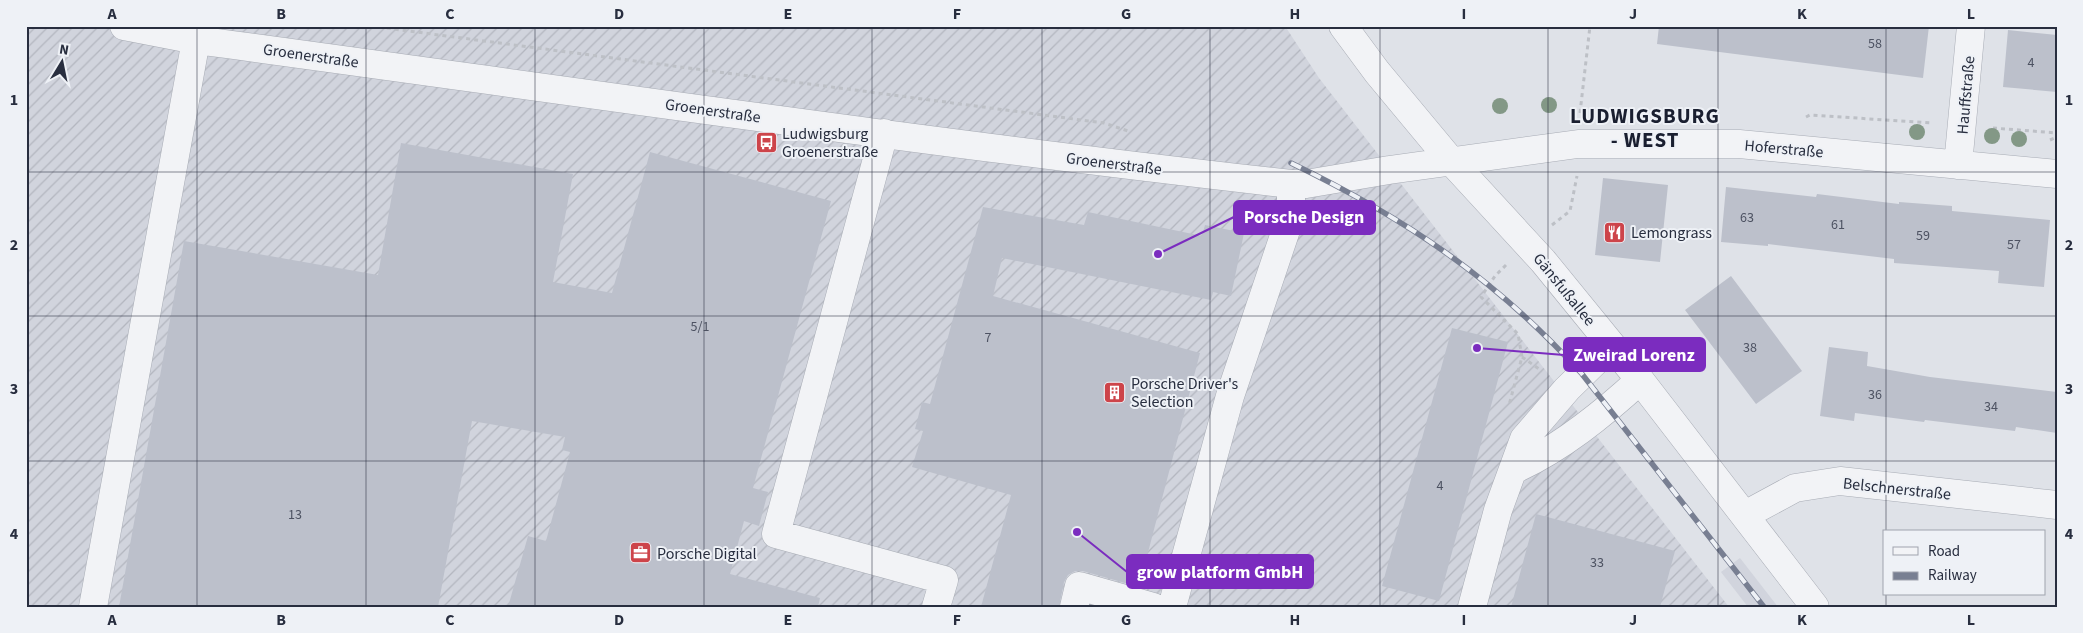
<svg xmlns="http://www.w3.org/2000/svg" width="2083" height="633" font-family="'Source Sans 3',sans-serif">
	<defs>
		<pattern id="industrial-furrows" width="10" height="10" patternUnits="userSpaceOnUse" patternTransform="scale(1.25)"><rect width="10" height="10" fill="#d1d4dd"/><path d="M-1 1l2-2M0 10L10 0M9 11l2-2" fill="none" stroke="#b3b6bf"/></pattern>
	</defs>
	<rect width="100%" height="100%" fill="#dfe2e8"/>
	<!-- built -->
	<path fill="#d1d4dd" d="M1740,558L1778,607H1748L1721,572Z"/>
	<!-- industrial -->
	<path fill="url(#industrial-furrows)" d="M26,26H1285L1319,78L1729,607H26Z"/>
	<!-- building -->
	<path fill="#bcc0cb" d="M1659,26H1929L1923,78L1657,44Z
		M2008,30L2057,35V92L2003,87Z
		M401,143L573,174L553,282L612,293L650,152L831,201L753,488L768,492L759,526L744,521L730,574L820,598L818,607H508L528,536L546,541L570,452L562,450L565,437L472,421L438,607H119L184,241L378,275Z
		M1603,178L1668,185L1660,262L1595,255Z
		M1726,187L1816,197L1817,194L1899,204V202L1952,206V211L2050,220L2044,287L1998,283L1999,271L1894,263V259L1768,244V246L1721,242Z
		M983,207L1084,225L1088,212L1202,236L1205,225L1244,233L1231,296L1213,292L1211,300L1002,258L993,296L1200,353L1139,587L1083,571H1075L1068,575L1064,582L1059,607H981L1011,495L912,467L923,431L915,429L922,402L930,404Z
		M1731,276L1802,371L1756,404L1685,310Z
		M1452,328L1508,342L1439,601L1382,586Z
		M1829,347L1868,352L1867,366L1930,377L2057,392V433L2016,427L2015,431L1925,420L1924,422L1855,413L1854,421L1820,416Z
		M1536,514L1675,551L1660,607H1511Z"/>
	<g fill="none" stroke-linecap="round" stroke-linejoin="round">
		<defs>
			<path id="minor" d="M124,26L196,40C560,89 925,143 1291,184H1306L1389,170L1578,144H1739L2057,174
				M1343,26L1377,72L1451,161L1543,261L1640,380L1815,607
				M884,133L776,534L944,580L936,607
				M1958,165L1971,26
				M1513,470C1560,449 1602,415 1640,380
				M1745,515L1795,488L1840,481L2057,505
				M93,607L196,40
				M1074,607L1079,586L1153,607
				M1172,607L1230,396L1291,215V184
				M1472,607L1498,510L1524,439L1567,389L1611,346"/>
		</defs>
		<!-- minor casing -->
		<use href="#minor" stroke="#a8acb5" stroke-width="29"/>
		<!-- path -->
		<path stroke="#bdc0c6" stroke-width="3" stroke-dasharray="4 4" stroke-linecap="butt" d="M371,26L1104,123L1128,131
			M1580,113L1590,26
			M1806,117L1810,115L1932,123
			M1993,128L2057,133
			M2050,140L2057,137
			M1552,225L1570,211L1577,176
			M1506,265L1495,276L1481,297L1518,334L1522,357L1509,405
			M1522,357L1542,371"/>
		<!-- minor -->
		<use href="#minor" stroke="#f2f3f6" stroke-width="28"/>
		<defs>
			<path id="rail" d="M1291,163C1405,218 1496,279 1582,374L1764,607"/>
		</defs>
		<!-- rail casing -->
		<use href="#rail" stroke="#787f92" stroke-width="5.5"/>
		<!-- rail -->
		<use href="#rail" stroke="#eef1f6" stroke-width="4" stroke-dasharray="11" stroke-linecap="butt"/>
	</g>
	<!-- trees -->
	<g fill="#839886">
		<circle cx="1549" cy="105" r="8"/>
		<circle cx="1500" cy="106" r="8"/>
		<circle cx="1917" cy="132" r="8"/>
		<circle cx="1992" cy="136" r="8"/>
		<circle cx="2019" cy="139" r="8"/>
	</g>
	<!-- grid -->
	<path fill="none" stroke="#282e3f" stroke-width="1" stroke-opacity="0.55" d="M197,26V607M366,26V607M535,26V607M704,26V607M872,26V607M1042,26V607M1210,26V607M1380,26V607M1548,26V607M1718,26V607M1886,26V532M26,172H2057M26,316H2057M26,461H2057M1886,594V607"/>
	<!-- icons -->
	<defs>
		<symbol id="bus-square" viewBox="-11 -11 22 22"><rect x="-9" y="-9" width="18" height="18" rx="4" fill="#cd444a" stroke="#eef1f6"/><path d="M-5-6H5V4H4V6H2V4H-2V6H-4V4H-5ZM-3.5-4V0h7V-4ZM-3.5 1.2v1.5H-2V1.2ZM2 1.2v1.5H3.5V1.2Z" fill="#fff"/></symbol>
		<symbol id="restaurant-square" viewBox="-11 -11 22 22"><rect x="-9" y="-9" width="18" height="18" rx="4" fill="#cd444a" stroke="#eef1f6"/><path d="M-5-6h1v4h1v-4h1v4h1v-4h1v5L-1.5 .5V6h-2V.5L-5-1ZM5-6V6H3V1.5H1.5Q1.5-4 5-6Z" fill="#fff"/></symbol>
		<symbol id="building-square" viewBox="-11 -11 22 22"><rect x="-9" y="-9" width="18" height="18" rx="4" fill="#cd444a" stroke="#eef1f6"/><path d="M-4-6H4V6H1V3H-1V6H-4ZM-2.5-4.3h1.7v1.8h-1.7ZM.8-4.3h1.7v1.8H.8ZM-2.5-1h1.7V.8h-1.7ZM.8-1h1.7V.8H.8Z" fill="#fff"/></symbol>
		<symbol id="office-square" viewBox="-11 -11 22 22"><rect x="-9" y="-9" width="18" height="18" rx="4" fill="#cd444a" stroke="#eef1f6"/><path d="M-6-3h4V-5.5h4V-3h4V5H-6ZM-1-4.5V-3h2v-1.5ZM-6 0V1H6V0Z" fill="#fff"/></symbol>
	</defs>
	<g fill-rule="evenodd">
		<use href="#bus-square" x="754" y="130" width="25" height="25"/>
		<use href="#restaurant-square" x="1602" y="220" width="25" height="25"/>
		<use href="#building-square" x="1102" y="380" width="25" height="25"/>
		<use href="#office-square" x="628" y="540" width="25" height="25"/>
	</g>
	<g text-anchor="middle" stroke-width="4" stroke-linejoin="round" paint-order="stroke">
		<!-- number labels -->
		<g font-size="14" fill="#4d5262">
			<text x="1875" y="48">58</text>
			<text x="2031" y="67">4</text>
			<text x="1747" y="222">63</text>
			<text x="1838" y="229">61</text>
			<text x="1923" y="240">59</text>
			<text x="2014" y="249">57</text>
			<text x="700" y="331">5/1</text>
			<text x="988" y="342">7</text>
			<text x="1750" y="352">38</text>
			<text x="1875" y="399">36</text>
			<text x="1991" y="411">34</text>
			<text x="1440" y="490">4</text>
			<text x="295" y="519">13</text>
			<text x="1597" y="567">33</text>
		</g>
		<!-- street labels -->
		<g font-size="16" fill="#282e3f" stroke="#eef1f6">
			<text transform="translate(311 55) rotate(8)" y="6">Groenerstraße</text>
			<text transform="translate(1965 95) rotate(-85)" y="6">Hauffstraße</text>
			<text transform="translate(713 110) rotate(8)" y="6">Groenerstraße</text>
			<text transform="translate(1784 148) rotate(5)" y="6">Hoferstraße</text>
			<text transform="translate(1114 163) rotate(7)" y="6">Groenerstraße</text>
			<text transform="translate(1565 289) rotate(51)" y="6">Gänsfußallee</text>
			<text transform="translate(1897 488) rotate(6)" y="6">Belschnerstraße</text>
		</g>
		<!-- poi labels -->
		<g font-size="16" fill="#282e3f" stroke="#eef1f6" text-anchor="start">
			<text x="782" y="139">Ludwigsburg<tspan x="782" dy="18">Groenerstraße</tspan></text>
			<text x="1631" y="238">Lemongrass</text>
			<text x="1131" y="389">Porsche Driver's<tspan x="1131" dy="18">Selection</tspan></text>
			<text x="657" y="559">Porsche Digital</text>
		</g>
		<!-- district labels -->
		<g font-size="21" font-weight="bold" letter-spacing="1" fill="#1a1f30" stroke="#eef1f6">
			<text x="1645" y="123">LUDWIGSBURG<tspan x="1645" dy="24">- WEST</tspan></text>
		</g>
	</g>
	<!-- callouts -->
	<path fill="none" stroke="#7b2cbf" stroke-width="2" d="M1158 254L1234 217M1477 348L1564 355M1077 532L1127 572"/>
	<g fill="#7b2cbf" stroke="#eef1f6" stroke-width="2">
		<circle cx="1158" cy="254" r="5"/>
		<circle cx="1477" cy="348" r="5"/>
		<circle cx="1077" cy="532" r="5"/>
	</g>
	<g fill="#7b2cbf" stroke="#7b2cbf" stroke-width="2">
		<rect x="1234" y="201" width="141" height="33" rx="5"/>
		<rect x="1564" y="338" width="141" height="33" rx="5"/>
		<rect x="1127" y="555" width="186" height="33" rx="5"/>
	</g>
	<g font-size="18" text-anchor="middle" font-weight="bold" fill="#fff">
		<text x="1304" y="223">Porsche Design</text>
		<text x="1634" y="361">Zweirad Lorenz</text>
		<text x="1220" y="578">grow platform GmbH</text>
	</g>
	<!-- border -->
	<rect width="2083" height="633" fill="none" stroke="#eef1f6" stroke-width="55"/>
	<!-- legend -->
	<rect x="1883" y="530" width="162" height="65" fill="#eef1f6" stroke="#9fa3ad"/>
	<rect x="1893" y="547" width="25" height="8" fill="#f2f3f6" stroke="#9fa3ad"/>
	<text x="1928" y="556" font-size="15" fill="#282e3f">Road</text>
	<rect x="1893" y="572" width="25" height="8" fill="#787f92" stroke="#9fa3ad"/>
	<text x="1928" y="580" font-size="15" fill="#282e3f">Railway</text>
	<!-- north arrow -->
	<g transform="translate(62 62) rotate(10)" stroke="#eef1f6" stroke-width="4" paint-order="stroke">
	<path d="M0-4L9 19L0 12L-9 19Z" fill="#282e3f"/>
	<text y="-8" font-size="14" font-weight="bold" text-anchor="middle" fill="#282e3f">N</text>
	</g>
	<rect x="28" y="28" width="2028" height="578" fill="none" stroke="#282e3f" stroke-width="2"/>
	<g font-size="16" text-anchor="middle" font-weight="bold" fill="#282e3f">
		<text x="112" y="19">A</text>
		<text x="281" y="19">B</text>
		<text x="450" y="19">C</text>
		<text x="619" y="19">D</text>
		<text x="788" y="19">E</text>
		<text x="957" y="19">F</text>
		<text x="1126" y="19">G</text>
		<text x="1295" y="19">H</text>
		<text x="1464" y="19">I</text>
		<text x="1633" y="19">J</text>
		<text x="1802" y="19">K</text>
		<text x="1971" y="19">L</text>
		<text x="14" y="105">1</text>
		<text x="2069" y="105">1</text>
		<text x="14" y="250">2</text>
		<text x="2069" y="250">2</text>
		<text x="14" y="394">3</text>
		<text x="2069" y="394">3</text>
		<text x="14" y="539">4</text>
		<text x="2069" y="539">4</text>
		<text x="112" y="625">A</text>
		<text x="281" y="625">B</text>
		<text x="450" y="625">C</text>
		<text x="619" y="625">D</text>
		<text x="788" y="625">E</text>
		<text x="957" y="625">F</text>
		<text x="1126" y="625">G</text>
		<text x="1295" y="625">H</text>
		<text x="1464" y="625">I</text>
		<text x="1633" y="625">J</text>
		<text x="1802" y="625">K</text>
		<text x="1971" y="625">L</text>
	</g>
</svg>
